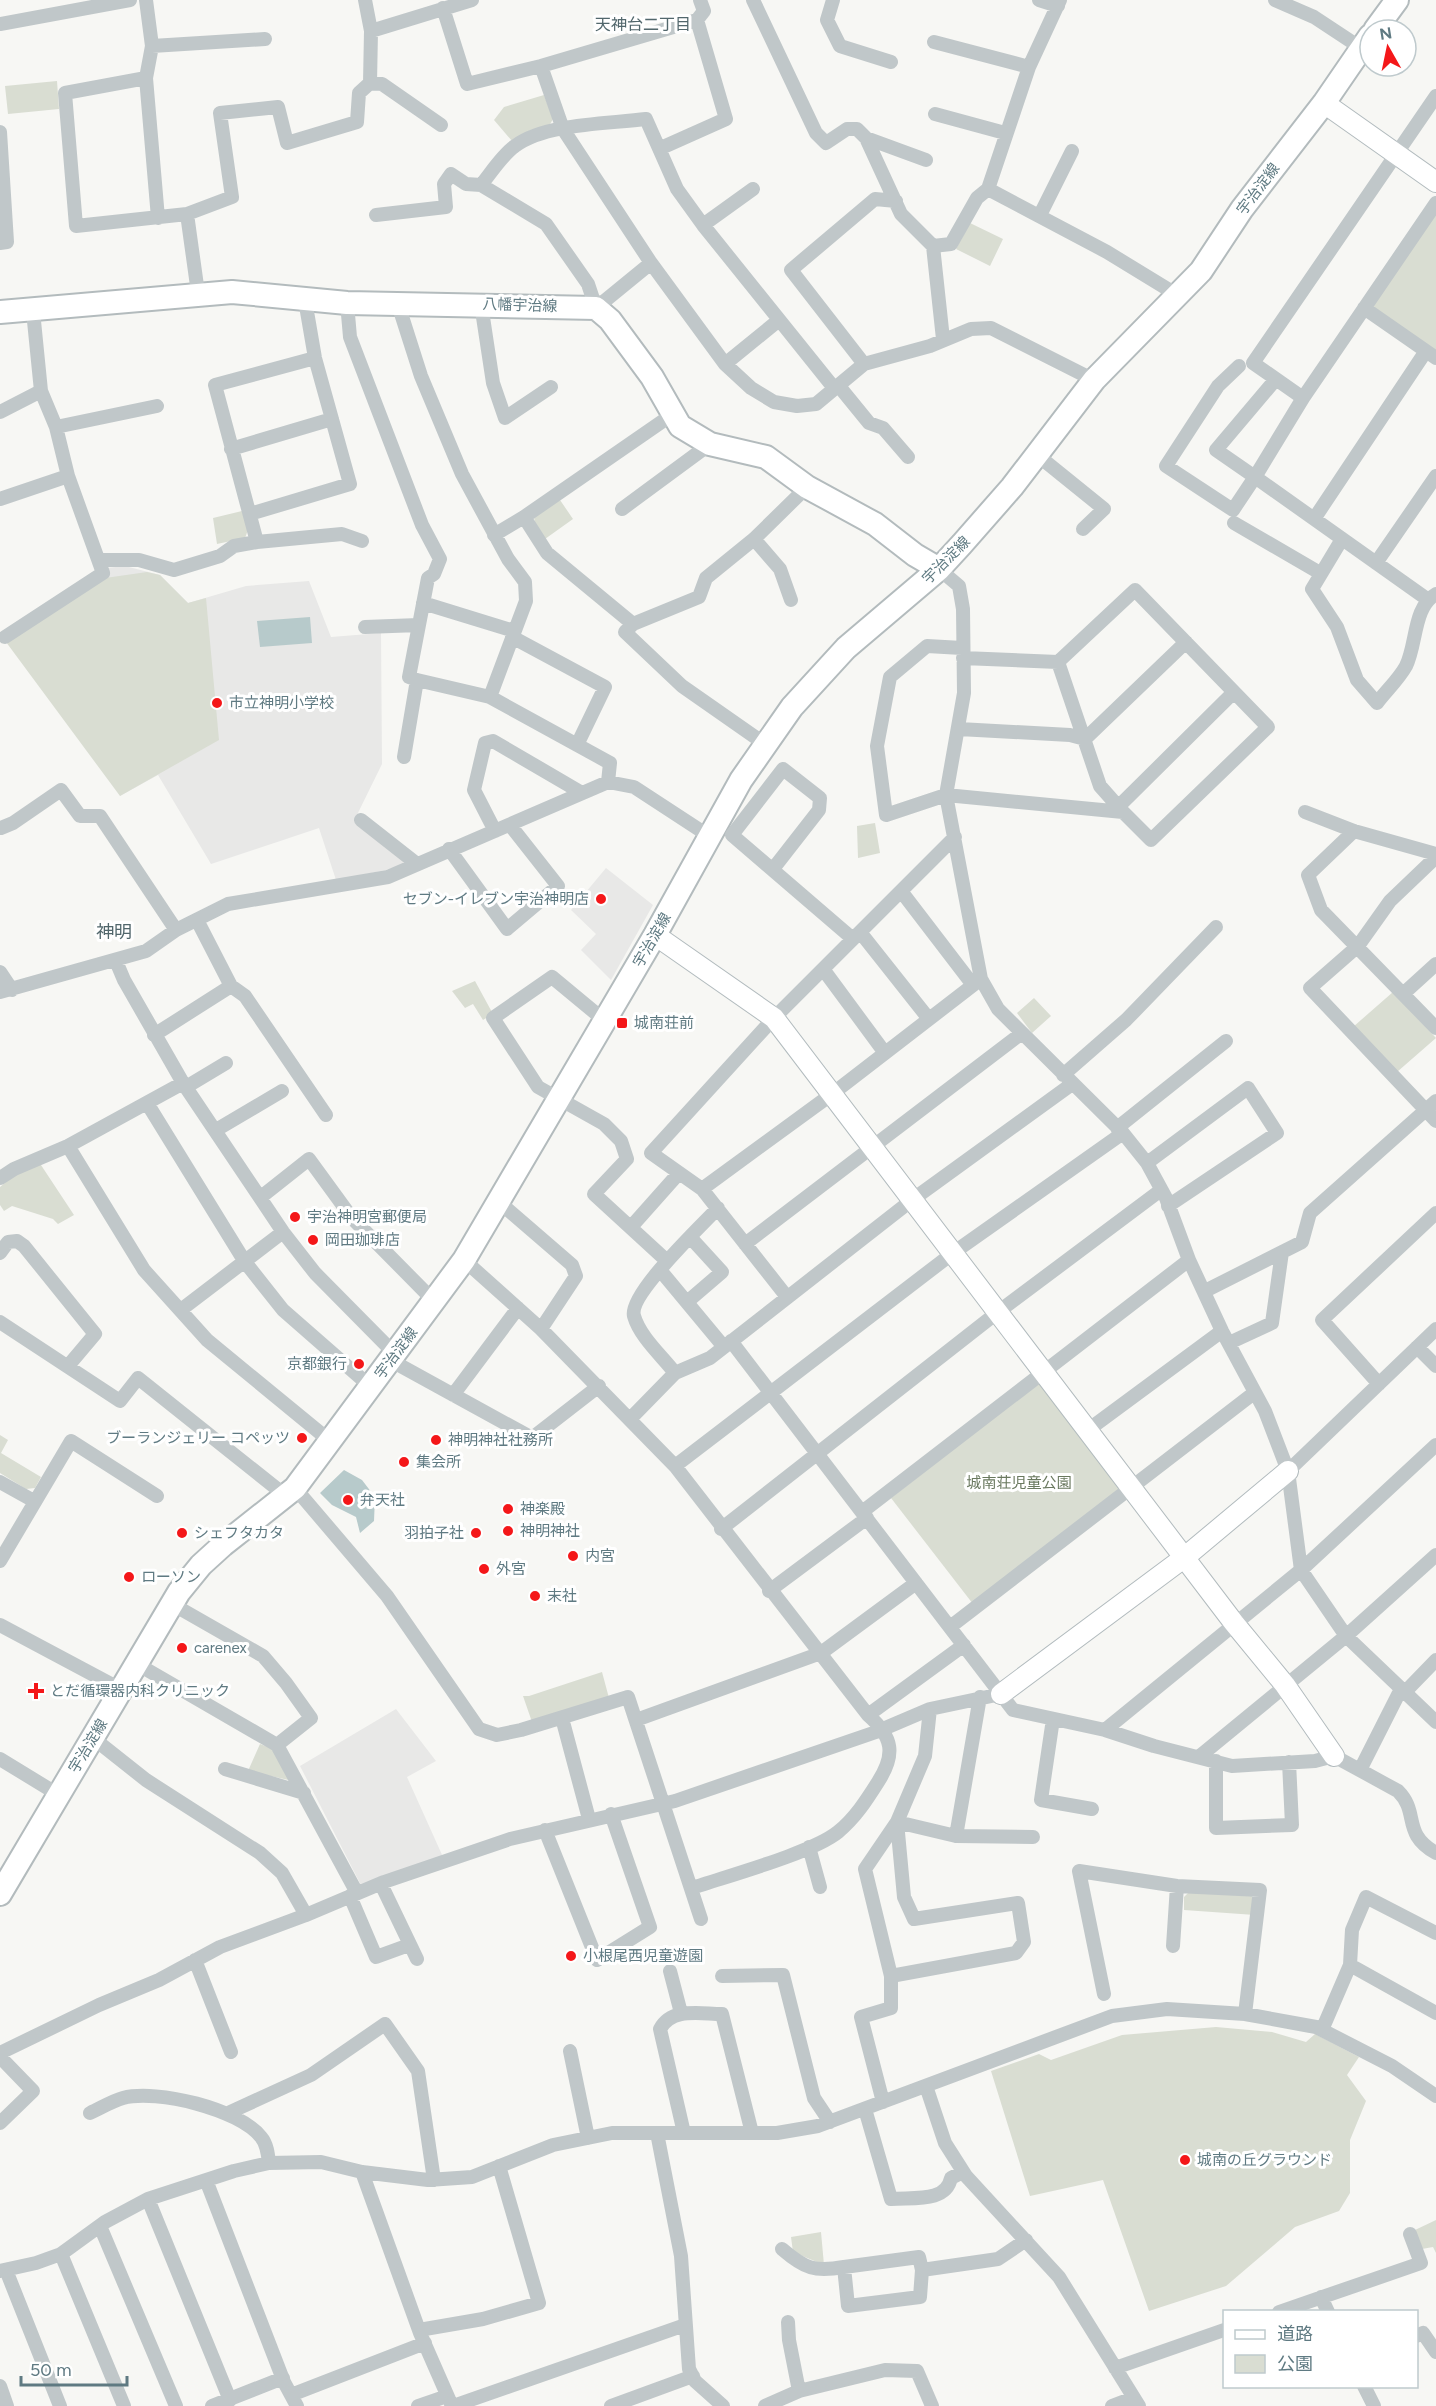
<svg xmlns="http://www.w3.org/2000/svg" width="1436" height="2406" font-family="Figtree,'Noto Sans JP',sans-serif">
	<rect width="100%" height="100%" fill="#f7f7f4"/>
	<!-- built -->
	<path fill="#e8e8e7" d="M125,566L160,575L188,603L246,586L309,581L331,637L381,633L382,764L355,819L356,824L408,863L386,870L336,880L319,828L211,864L158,775L120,796L106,568Z
		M606,868L653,905L611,980L581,950L596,934L571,910Z
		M396,1709L436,1761L407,1777L443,1857L362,1887L300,1766Z"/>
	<!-- green -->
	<path fill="#d9ddd2" d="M57,81L59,109L8,114L5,86Z
		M544,95L553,119L549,126L531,130L512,141L494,120L504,107Z
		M1436,203V358L1364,308Z
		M970,223L1003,239L990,266L956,249Z
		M560,500L573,519L545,539L535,525L534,516Z
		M242,511L248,530L245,538L217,544L213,518Z
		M147,572L160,575L188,603L206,598L219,740L120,796L6,642L105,578Z
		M875,823L880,853L858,858L857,826Z
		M475,981L493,1014L483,1020L473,1004L465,1008L452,991Z
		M1393,992L1436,1038L1397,1072L1353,1027Z
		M1034,998L1051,1016L1032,1033L1017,1013Z
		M39,1162L74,1215L58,1224L53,1219L12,1206L4,1211L0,1205V1187L18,1172Z
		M1039,1382L1120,1489L973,1604L891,1498Z
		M0,1435L8,1440L1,1453L41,1477L35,1488L26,1489L0,1473Z
		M602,1672L609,1698L532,1722L523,1696H529Z
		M260,1744L276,1750L293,1781L248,1771Z
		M1192,1889L1252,1894L1255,1915L1184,1910V1897Z
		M1216,2027L1272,2032L1306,2042L1315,2034L1359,2057L1347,2075L1366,2101L1350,2140V2193L1339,2211L1295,2227L1226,2286L1149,2311L1103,2180L1030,2196L991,2071L1039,2054L1051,2060L1122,2035Z
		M1436,2220V2253L1433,2247L1422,2249L1415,2230Z
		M821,2232L824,2265L793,2252L791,2237Z"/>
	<!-- water -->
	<path fill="#b7cacb" d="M310,617L312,643L260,647L257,621Z
		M344,1470L362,1480L375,1497L374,1521L360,1533L356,1517L332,1505L320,1493Z"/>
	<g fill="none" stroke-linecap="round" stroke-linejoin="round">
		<defs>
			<path id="secondary" d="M1324,103L1436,182
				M655,935L774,1018L1234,1623L1285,1685L1334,1756
				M1001,1694L1185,1557L1288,1471"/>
			<path id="primary" d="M1375,30L1397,0
				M0,312L232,292L347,303L596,308L610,320L652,377L680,426L710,444L766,457L807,487L875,524L915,555L939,569
				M0,1894L179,1592L201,1565L223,1545L295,1488L464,1260L655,935L741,780L792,707L846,648L939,569L962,544L1012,487L1094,380L1201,271L1242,209L1324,103L1370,36"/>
		</defs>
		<!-- secondary casing -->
		<use href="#secondary" stroke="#b2bbbe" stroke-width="22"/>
		<!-- primary casing -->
		<use href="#primary" stroke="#b3bbbd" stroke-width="26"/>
		<!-- street -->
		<path stroke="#c0c7c9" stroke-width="14" d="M146,0L152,46L146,78L158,218
			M365,0L371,31L370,83
			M753,0L816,133L826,143L847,129H857L866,138L901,214L933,246L943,339
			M833,0L827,20L840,46L891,62
			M1039,0L1058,6
			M1275,0L1314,17L1361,48
			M443,8L467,84L541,66L697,20L704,11L700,0
			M0,24L130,0
			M371,31L472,0
			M934,42L1029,67
			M152,46L265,39
			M541,66L563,129L651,263L725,364L751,388L774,402L797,406L816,404L864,364L930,346L971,329L991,328L1094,380
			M146,78L65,93L76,226L187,214L232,197L220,113L278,107L287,143L357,122L359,93L370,83L382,84L441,125
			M935,114L1005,133
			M0,132L7,242L0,243
			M866,138L926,160
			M661,148L726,119L697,20
			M481,185C491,173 502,155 515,146C546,123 608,124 646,119L677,189L703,225L834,388
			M988,189L1107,252L1179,296
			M187,214L198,293
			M376,215L446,207L444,184L451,174L466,184L481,185L546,224L588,284L596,308L651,263
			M1040,215L1072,151
			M703,225L753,189
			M933,246L951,244L977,198L988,189L1029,67L1060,0
			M347,303L350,337L422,525L440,559L434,574L428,578L409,677L417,680
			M398,304L421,376L462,474L508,559L525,582L526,601L490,697
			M481,304L493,383L505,418L551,387
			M1364,308L1436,358
			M725,364L779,320
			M864,364L791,270L875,199L896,201
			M1239,366L1218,386L1166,466L1233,510L1255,477L1216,450L1276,379
			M838,385L869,423L883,428L908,457
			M1303,398L1253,363L1436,96
			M0,412L41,391
			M56,427L157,406
			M231,449L332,419
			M1036,454L1104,509L1083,529
			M0,499L68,476
			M622,509L710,444
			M250,514L350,484L315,358L305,300
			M524,517L547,553L633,624
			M1314,519L1426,351
			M1234,523L1320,573
			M494,535L524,517L673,414
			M754,539L780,569L791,600
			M1342,539L1312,589L1337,627L1357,680L1377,703C1386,691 1399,679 1406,666C1417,644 1413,607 1436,594
			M257,542L342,534L362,541
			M101,560H139L174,570L220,556L234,546L257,542L215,385L315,358
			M1376,563L1436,476
			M939,569L959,586L963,609L964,693L946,795L981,979L998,1009L1123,1133L1147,1163L1166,1198L1189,1260L1222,1331L1265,1411L1288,1471L1301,1570L1346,1636L1436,1722
			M1427,599L1255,477L1303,398L1436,203
			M423,603L514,631
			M365,627L419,625
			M5,637L103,573L68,476L56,427L41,391L33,311
			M512,637L605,687L577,745
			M962,648L927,646L890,677L877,746L886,815L946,795L1123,812L1151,840L1268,727L1135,590L1058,662L963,658
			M1058,662L1100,786L1123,812
			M959,729L1070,735L1085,739L1186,642
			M765,744L682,686L625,632L633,624L699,597L706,578L754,539L807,487
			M404,757L417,680L490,697L610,763L608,782
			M1118,807L1234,692
			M1305,812L1354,831L1436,854
			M361,820L417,864
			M1,828L13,823L61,790L80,816H100L176,930
			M495,831L474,790L485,743L493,741L582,793
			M1354,831L1308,875L1321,910L1436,1028
			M449,849L507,929L558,886L510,825
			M1436,857L1390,901L1358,946L1310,988L1436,1121
			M773,869L819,810L820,798L783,769L732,835L853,939
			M901,891L973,985
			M197,920L231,986L245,996L326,1115
			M860,932L929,1019
			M116,961L124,980L183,1083L283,1232L315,1273L395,1354
			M823,969L885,1053
			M0,972L12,990
			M0,992L146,951L176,930L228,904L388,877L608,782L634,787L709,836
			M1403,994L1436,964
			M605,1021L552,977L493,1018L538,1087L604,1124L621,1141L627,1159L594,1194L667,1261
			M154,1035L231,986
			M1063,1075L1126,1020L1216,927
			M186,1087L226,1063
			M147,1103L245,1262L283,1310L371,1387
			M1117,1128L1226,1041
			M216,1130L282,1091
			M68,1146L144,1270L207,1340L330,1441
			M1147,1163L1248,1088L1277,1133L1168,1206
			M0,1178L14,1169L68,1146L183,1083
			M702,1189L832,1094L981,979
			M261,1197L309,1159L352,1218L434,1301
			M499,1202L572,1265L576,1276L541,1329
			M631,1227L679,1173
			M745,1244L1022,1033
			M0,1253L8,1242L17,1241L24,1246L95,1334L68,1366
			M464,1260L541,1329L675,1466L868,1715C893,1737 896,1754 878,1782C866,1801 855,1818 838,1832C812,1853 727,1876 692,1888
			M660,1270L724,1347
			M1205,1291L1302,1242L1310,1213L1436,1101
			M787,1297L702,1189L651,1153L774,1018L955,837
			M687,1302L722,1272L690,1237
			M182,1309L283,1232
			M0,1322L120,1401L138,1378L286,1496
			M731,1341L1013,1710L1105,1730L1154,1746L1232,1766L1315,1761L1334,1756L1398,1791C1420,1813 1401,1833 1436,1853
			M1229,1343L1272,1323L1282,1252
			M1417,1347L1436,1366
			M390,1360L532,1438L599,1386
			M675,1373C662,1356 640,1337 634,1316C628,1295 701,1226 718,1208
			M1379,1384L1322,1320L1436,1213
			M453,1395L518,1308
			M631,1418L675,1373L710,1358L912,1200L1072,1084
			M1088,1430L1222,1331
			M675,1466L953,1253L1123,1133
			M1288,1471L1436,1329
			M0,1482L34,1501
			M295,1488L387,1596L479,1729L497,1735L521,1730L628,1697L701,1919
			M862,1512L1189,1260
			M721,1529L998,1312L1161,1190
			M0,1561L71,1441L157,1496
			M769,1591L867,1518
			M172,1604L263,1656L286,1683L311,1718L277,1745
			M0,1625L122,1690
			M950,1627L1254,1393
			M137,1664L277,1745L357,1893
			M1405,1692L1436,1660
			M868,1715L964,1645
			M562,1718L589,1819
			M1053,1719L1041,1800L1092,1809
			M636,1720L821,1653L916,1583
			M1105,1730L1301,1570L1436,1445
			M93,1738L146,1780L260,1853L282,1873L306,1915L384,1882L510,1839L675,1801L876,1732L930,1709L1001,1694
			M1200,1756L1346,1636L1436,1555
			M0,1759L59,1795
			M1216,1761V1828L1292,1825L1289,1762
			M225,1769L304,1793
			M1360,1770L1401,1689
			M545,1830L597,1960L650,1927L611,1814
			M956,1836L980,1697
			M809,1847L820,1887
			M381,1884L417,1959
			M350,1896L376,1957L409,1945
			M1173,1946L1177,1886
			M195,1960L231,2052
			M1350,1965L1436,2013
			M670,1971L681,2013
			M722,1976L783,1975L814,2098L830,2122
			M891,1976L1016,1953L1024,1942L1018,1903L914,1919L904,1897L897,1822L956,1836L1033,1837
			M1104,1994L1079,1871L1177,1886L1260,1890L1245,2014
			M1322,2030L1350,1965L1352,1930L1366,1897L1436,1933
			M570,2051L588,2138
			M0,2053L99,2005L159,1980L220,1947L306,1915
			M0,2057L33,2091L0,2123
			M926,2086L945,2143L966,2176L1059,2277L1139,2406
			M883,2102L861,2017L891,2008V1976L865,1869L897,1822L925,1756L930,1709
			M865,2109L891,2199C913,2197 946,2203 951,2178L963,2172
			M90,2113C101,2108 112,2101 123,2098C157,2089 239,2109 261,2137C267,2144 268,2154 269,2163
			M228,2113L311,2075L385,2024L418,2071L434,2180
			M657,2133L681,2256L689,2369L695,2381L723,2406
			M684,2133L660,2029C672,2007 700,2014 722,2014L752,2133
			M362,2172L420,2333L452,2406
			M206,2180L284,2382L297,2406
			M148,2199L230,2400
			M100,2226L176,2406
			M782,2249C805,2269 815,2272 844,2267
			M61,2254L124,2406
			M6,2270L60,2406
			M922,2270L920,2297L848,2306L844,2267L919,2257L922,2270L998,2259L1026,2240
			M0,2271L36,2263L61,2254L105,2222L148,2199L234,2171L269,2163L321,2162L362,2172L428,2180L472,2177L553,2145L612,2133H777L818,2126L1112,2016L1167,2009L1245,2014L1316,2027L1392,2066L1436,2096
			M1321,2297L1328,2312
			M1279,2312L1421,2263L1410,2234
			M788,2322L789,2340L799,2391
			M419,2330L483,2319L539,2303L499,2166
			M1416,2336L1423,2333L1436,2352
			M1115,2368L1224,2330
			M0,2386L7,2406
			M1364,2386L1374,2406
			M291,2395L425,2343
			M212,2406L283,2378
			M418,2406L447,2396
			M453,2406L685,2325
			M611,2406L693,2376
			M765,2406L799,2391L885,2370L917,2371L932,2406
			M1112,2406L1133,2398"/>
		<!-- secondary -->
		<use href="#secondary" stroke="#fff" stroke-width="20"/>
		<!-- primary -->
		<use href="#primary" stroke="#fff" stroke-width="22"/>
	</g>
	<!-- markers -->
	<g fill="#f41719" stroke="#fff" stroke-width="2">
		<circle cx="217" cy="703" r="6"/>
		<circle cx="601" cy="899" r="6"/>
		<rect x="616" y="1017" width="12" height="12" rx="3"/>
		<circle cx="295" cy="1217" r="6"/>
		<circle cx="313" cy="1240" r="6"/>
		<circle cx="359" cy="1364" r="6"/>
		<circle cx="302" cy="1438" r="6"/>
		<circle cx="436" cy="1440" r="6"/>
		<circle cx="404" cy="1462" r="6"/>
		<circle cx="348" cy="1500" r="6"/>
		<circle cx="508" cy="1509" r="6"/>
		<circle cx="508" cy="1531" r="6"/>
		<circle cx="182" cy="1533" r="6"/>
		<circle cx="476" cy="1533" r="6"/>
		<circle cx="573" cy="1556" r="6"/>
		<circle cx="484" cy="1569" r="6"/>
		<circle cx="129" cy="1577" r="6"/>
		<circle cx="535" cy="1596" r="6"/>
		<circle cx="182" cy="1648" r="6"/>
		<path d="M33 1682h6v6h6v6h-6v6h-6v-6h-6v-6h6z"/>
		<circle cx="571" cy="1956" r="6"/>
		<circle cx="1185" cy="2160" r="6"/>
	</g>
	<g text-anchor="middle" stroke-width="6" stroke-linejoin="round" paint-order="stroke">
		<!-- street labels -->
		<g font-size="15" fill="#5f7a82" stroke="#fff">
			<text transform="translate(1258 189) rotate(-53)" y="5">宇治淀線</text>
			<text transform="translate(520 305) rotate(2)" y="5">八幡宇治線</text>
			<text transform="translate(946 560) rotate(-45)" y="5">宇治淀線</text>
			<text transform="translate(652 940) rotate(-60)" y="5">宇治淀線</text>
			<text transform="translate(396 1353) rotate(-53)" y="5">宇治淀線</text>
			<text transform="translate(88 1746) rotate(-59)" y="5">宇治淀線</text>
		</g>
		<!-- poi labels -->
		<g font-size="15" fill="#5f7a82" stroke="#fff" text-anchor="start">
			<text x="229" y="708">市立神明小学校</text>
			<text x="589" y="904" text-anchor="end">セブン-イレブン宇治神明店</text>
			<text x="634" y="1028">城南荘前</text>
			<text x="307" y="1222">宇治神明宮郵便局</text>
			<text x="325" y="1245">岡田珈琲店</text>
			<text x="347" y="1369" text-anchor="end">京都銀行</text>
			<text x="290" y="1443" text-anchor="end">ブーランジェリー コペッツ</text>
			<text x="448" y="1445">神明神社社務所</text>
			<text x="416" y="1467">集会所</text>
			<text x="360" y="1505">弁天社</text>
			<text x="520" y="1514">神楽殿</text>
			<text x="520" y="1536">神明神社</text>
			<text x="194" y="1538">シェフタカタ</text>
			<text x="464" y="1538" text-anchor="end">羽拍子社</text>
			<text x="585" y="1561">内宮</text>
			<text x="496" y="1574">外宮</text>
			<text x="141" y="1582">ローソン</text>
			<text x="547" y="1601">末社</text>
			<text x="194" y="1653">carenex</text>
			<text x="50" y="1696">とだ循環器内科クリニック</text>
			<text x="583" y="1961">小根尾西児童遊園</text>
			<text x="1197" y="2165">城南の丘グラウンド</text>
		</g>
		<!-- park labels -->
		<g font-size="15" fill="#6a795f" stroke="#fff">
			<text x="1019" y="1488">城南荘児童公園</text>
		</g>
		<!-- neighbourhood labels -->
		<g font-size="16" fill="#52676c" stroke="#fff">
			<text x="643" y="30">天神台二丁目</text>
		</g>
		<!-- quarter labels -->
		<g font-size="18" fill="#52676c" stroke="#fff">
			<text x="114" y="938">神明</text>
		</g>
	</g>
	<!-- legend -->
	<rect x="1223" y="2310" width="195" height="78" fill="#ffffff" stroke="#bfcacd" stroke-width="1.5"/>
	<rect x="1235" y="2330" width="30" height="9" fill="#ffffff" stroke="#bfcacd" stroke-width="1.5"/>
	<text x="1277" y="2340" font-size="18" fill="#5f7a82">道路</text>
	<rect x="1235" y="2355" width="30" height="18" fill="#d9ddd2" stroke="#bfcacd" stroke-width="1.5"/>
	<text x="1277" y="2370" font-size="18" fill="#5f7a82">公園</text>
	<!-- north arrow -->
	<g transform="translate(1388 48) rotate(351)"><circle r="28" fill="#ffffff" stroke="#bfcacd" stroke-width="1.5"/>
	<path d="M0-4.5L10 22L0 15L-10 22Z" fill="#f41719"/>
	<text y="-9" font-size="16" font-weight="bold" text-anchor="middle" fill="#5f7a82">N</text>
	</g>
	<!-- scale -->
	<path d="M21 2376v9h106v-9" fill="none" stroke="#5f7a82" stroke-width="3"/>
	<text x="30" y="2376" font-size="18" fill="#5f7a82" stroke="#ffffff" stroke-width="4.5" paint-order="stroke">50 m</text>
</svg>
